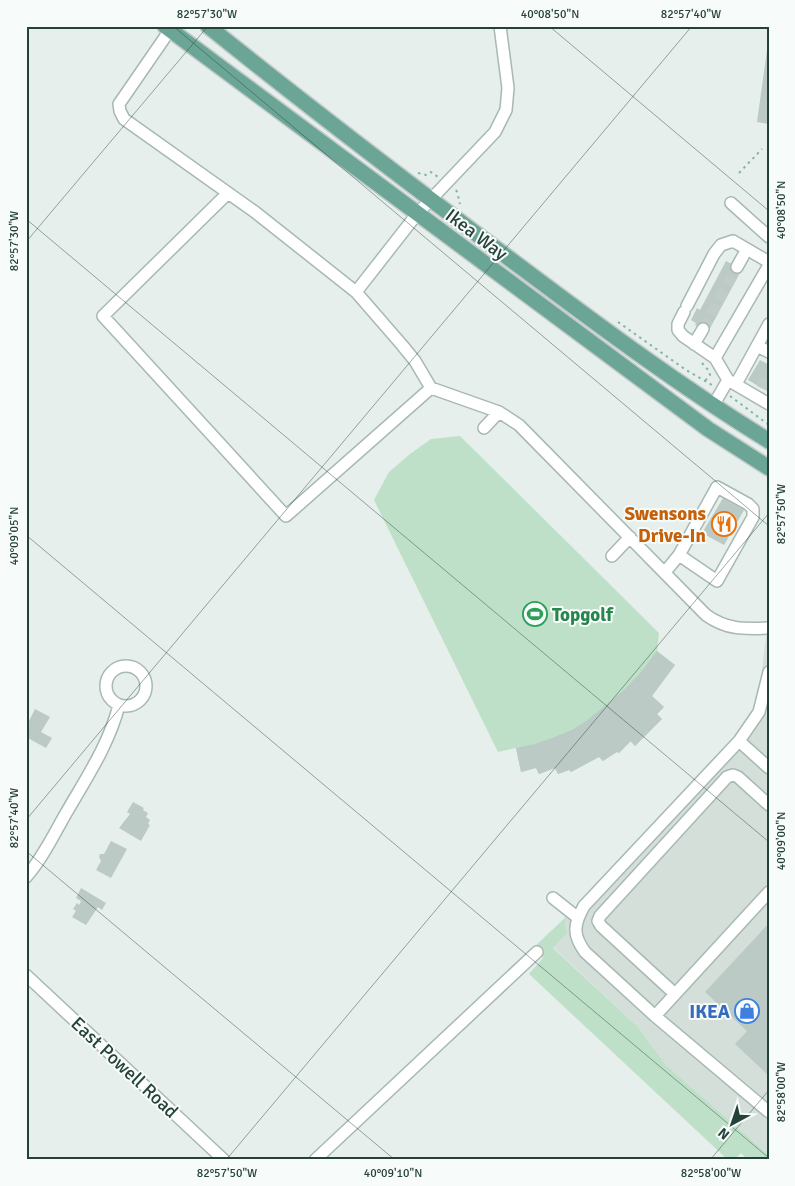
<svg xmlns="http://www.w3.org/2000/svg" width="795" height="1186" font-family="Signika,sans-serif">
	<rect width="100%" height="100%" fill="#e6efeb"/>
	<!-- built -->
	<path fill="#d4dfda" d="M768,621H769V1155L666,1065L638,1027L553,947L567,933L565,924L567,916L737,736L748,722L759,694Z"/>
	<!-- green -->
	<path fill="#bfe0c8" d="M460,436L659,633L657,651L675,665L652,696L664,707L657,714L662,719L635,746L630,741L619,753L616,752L603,761L599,757L571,772L569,770L558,774L555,768L539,774L536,768L521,772L516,748L498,752L374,500L389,472L410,454L431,439Z
		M567,916L565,924L567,933L553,948L638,1027L666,1065L769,1155V1160H748L741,1153L734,1160H728L529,974L543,958L534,947Z"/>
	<!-- building -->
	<path fill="#bbcac4" d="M767,50H769V124L757,122Z
		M726,261L742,269L708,332L695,325L696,323L691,320L697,308L700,310Z
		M760,360L769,365V392L748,380Z
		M723,498L744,510L724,545L702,533Z
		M657,651L675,665L652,696L664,707L657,714L662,719L635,746L631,741L619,753L617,752L603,761L599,757L571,772L569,770L558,774L555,768L539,774L536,768L521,772L516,748L535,744L552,738L572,730L586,721L623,691L641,672Z
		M35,709L50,717L41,732L52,738L46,748L26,737V728L28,726L27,725Z
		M133,802L144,808L143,810L148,813L146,817L150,820L148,824L150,825L141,841L119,828L130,814L127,812Z
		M111,841L127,849L111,878L96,870L101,861L99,857L100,854H104Z
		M81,888L106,903L102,910L98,907L86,925L72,917L76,911L73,909L77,903L79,905L81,901L76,898Z
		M769,923V1076L735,1044L747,1031L705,992Z"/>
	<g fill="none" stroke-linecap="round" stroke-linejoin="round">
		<!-- minor-tunnel -->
		<path stroke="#bfccc8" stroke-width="11" stroke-dasharray="11 5.5" stroke-linecap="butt" d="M703,329L737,267
			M761,388L769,373"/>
		<defs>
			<path id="minor" d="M170,30L119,104L120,111L124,119L255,212L356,292L402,345L415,361L431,388L499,412
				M228,193L103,316L286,516L431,388
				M731,203L769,237
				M737,267L747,249
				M356,292L417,214L495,132L506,110L508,88L500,26
				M687,306L714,254L721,245L733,241L769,262
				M684,312L678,324V330L683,336L715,358
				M694,344L703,329
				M757,346L769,352
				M728,380L715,358L769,265
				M736,384L769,324
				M713,406L728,380L769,404
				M484,428L499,412L519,425L706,615C727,630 744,629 769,628
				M612,556L630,537
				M665,572L679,555L717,581L753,517V509L748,504L717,487L679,555
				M106 686a20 20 0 1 1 40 0a20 20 0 1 1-40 0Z
				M769,672L759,712L739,741L769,768
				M739,741L584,906C574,924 572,934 585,952L655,1016L769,892
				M26,877C42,859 53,836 65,815C85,780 109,745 119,705
				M553,898L577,917
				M26,975L224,1160
				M675,994L601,926L598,921L600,916L727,777L733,775L738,777L769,805
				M655,1016L769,1112
				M315,1160L537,952"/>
			<path id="major" d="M165,26L708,429L769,468
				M208,26C311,109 416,189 522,268C602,328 683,388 769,441"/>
		</defs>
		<!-- minor casing -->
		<use href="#minor" stroke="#a8b8b2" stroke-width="14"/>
		<!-- major casing -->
		<use href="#major" stroke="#c2cac8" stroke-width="18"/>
		<!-- path -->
		<path stroke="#86b3a5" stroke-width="2" stroke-dasharray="2.5 4" stroke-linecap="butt" d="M418,173L426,175L431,172L438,177
			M739,173L762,149
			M456,190L457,192L460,204
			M618,322L686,370L714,386
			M702,363L709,371L710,375L705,381
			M730,396L769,425"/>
		<!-- minor -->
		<use href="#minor" stroke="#fff" stroke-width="11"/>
		<!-- major -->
		<use href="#major" stroke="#6aa596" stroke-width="15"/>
	</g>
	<!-- ticks -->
	<path fill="none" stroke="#24423a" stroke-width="1" stroke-opacity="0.45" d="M173,26L769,526M549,26L769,211M26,219L769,842M26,242L208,26M26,535L769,1158M26,820L692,26M26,851L395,1160M226,1160L769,513M710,1160L769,1090"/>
	<!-- icons -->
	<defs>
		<symbol id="restaurant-ring" viewBox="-11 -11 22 22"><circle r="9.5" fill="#f7fbf9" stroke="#e8710a" stroke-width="1.5"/><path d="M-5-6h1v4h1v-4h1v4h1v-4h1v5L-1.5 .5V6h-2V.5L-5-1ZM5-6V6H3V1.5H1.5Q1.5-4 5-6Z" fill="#e8710a"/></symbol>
		<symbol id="stadium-ring" viewBox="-11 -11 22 22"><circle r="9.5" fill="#f7fbf9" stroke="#2e9e5b" stroke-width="1.5"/><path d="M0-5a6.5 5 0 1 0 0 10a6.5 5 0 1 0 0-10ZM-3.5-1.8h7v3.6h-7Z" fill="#2e9e5b"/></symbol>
		<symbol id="shop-ring" viewBox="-11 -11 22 22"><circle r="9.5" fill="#f7fbf9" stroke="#3f7fe0" stroke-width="1.5"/><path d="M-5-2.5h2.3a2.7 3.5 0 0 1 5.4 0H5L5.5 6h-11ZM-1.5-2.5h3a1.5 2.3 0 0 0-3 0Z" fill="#3f7fe0"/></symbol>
	</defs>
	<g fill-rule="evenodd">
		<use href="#restaurant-ring" x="710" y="510" width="28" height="28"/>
		<use href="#stadium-ring" x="521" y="600" width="28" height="28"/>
		<use href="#shop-ring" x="733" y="997" width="28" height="28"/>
	</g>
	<g text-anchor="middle" stroke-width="4" stroke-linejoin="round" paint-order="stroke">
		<!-- street labels -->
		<g font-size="19" fill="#24423a" stroke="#f7fbf9">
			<text transform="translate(477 234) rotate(37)" y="7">Ikea Way</text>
			<text transform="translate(125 1067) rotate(43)" y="7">East Powell Road</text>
		</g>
		<!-- food labels -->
		<g font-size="19" font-weight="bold" fill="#c56008" stroke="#f7fbf9" text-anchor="end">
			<text x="706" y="520">Swensons<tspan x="706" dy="22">Drive-In</tspan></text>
		</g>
		<!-- leisure labels -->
		<g font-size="19" font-weight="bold" fill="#27864d" stroke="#f7fbf9" text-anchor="start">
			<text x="552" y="621">Topgolf</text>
		</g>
		<!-- shop labels -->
		<g font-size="19" font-weight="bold" fill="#366cbe" stroke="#f7fbf9" text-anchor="end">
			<text x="730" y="1018">IKEA</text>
		</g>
	</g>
	<!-- border -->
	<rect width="795" height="1186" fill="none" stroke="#f7fbf9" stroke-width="55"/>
	<!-- north arrow -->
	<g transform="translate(732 1124) rotate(220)" stroke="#f7fbf9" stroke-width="4" paint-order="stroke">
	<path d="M0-4L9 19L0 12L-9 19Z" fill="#24423a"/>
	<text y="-8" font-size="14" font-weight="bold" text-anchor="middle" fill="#24423a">N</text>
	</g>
	<rect x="28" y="28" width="740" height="1130" fill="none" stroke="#24423a" stroke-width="2"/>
	<g font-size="12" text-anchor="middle" fill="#24423a">
		<text x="207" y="18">82°57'30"W</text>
		<text x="550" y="18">40°08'50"N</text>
		<text x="691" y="18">82°57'40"W</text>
		<text transform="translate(781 210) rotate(-90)" y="4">40°08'50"N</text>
		<text transform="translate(14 241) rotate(-90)" y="4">82°57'30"W</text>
		<text transform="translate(781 514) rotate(-90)" y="4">82°57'50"W</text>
		<text transform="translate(14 536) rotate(-90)" y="4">40°09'05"N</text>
		<text transform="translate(14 818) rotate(-90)" y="4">82°57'40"W</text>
		<text transform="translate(781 841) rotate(-90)" y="4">40°09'00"N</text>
		<text transform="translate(781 1092) rotate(-90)" y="4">82°58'00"W</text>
		<text x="227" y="1177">82°57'50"W</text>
		<text x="393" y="1177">40°09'10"N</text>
		<text x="711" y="1177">82°58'00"W</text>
	</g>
</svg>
